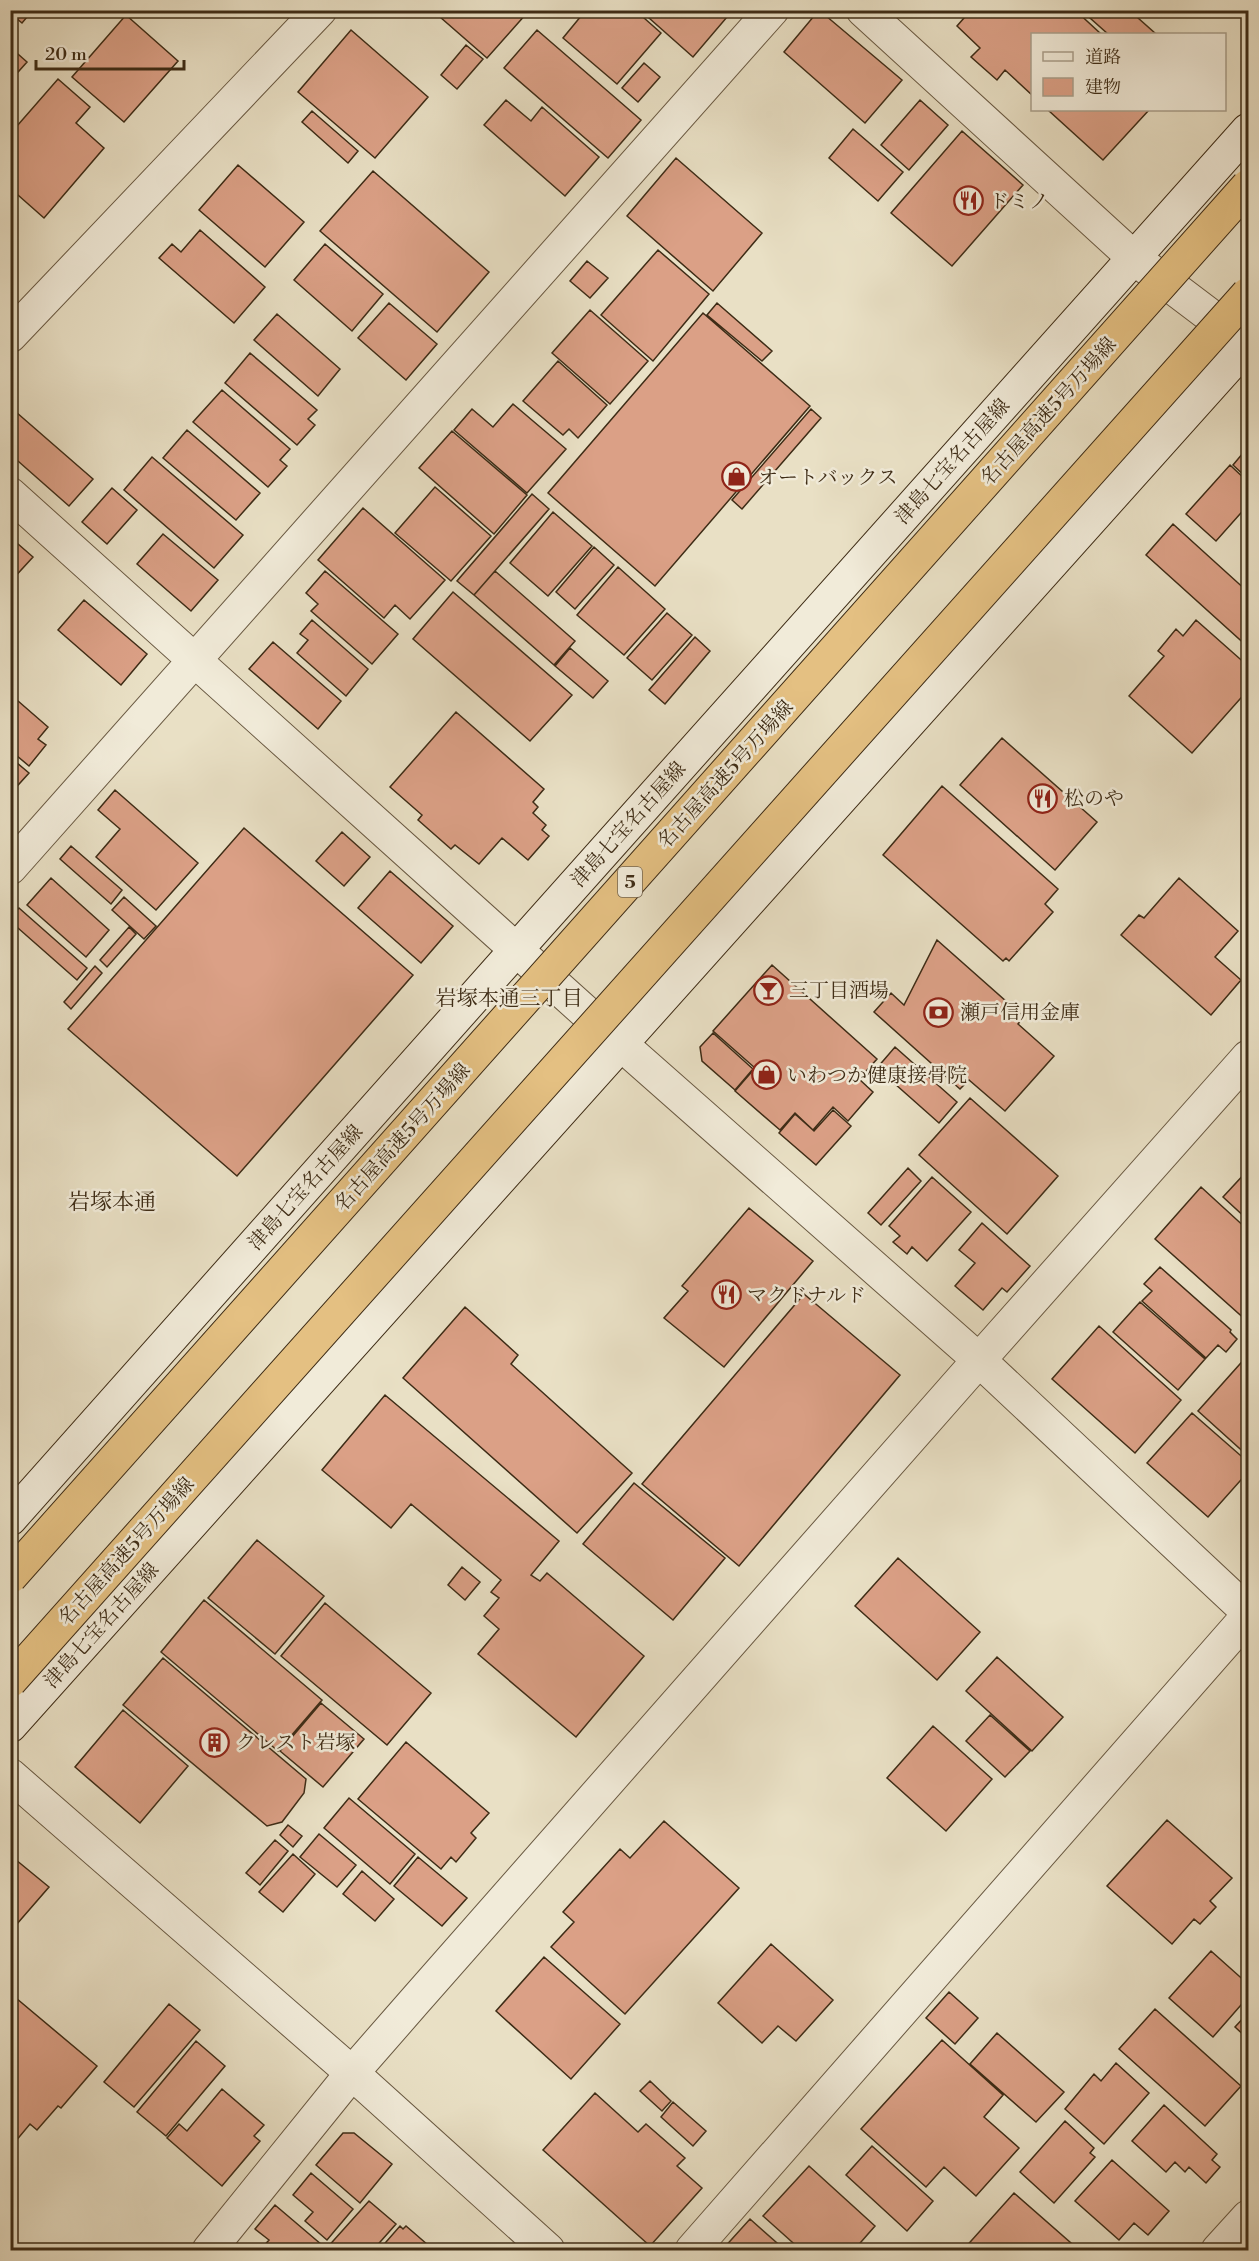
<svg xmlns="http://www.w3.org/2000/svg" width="1259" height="2261" font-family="'Libre Bodoni','Noto Serif JP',serif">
	<rect width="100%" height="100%" fill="#e9e0c5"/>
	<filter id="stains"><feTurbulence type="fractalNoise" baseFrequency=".00333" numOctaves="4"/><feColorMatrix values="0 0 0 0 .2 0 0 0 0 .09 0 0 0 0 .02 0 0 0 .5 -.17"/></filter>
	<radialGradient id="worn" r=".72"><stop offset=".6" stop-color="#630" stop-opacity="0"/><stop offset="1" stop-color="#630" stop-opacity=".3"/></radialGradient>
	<!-- building -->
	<path fill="#dba086" stroke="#3e2c16" stroke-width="1.5" d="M10,10H33L22,23L10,13Z
		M432,10H521L526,14L487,58Z
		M586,10H635L661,33L617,84L563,38Z
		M640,10H733L693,57Z
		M819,10L902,80L865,123L784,52Z
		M971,10H1075L1101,34H1032V95L1005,70L997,80L971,57L980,48L957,26Z
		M1081,10H1129L1156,34H1108Z
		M126,15L178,61L124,122L72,77Z
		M351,30L428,97L375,158L298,92Z
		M537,30L641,120L608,158L504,68Z
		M466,45L483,59L457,89L441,75Z
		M10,47L27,62L10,81Z
		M644,63L660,77L638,102L622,88Z
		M58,79L90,107L76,123L104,148L44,218L10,188V134Z
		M506,100L531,121L542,107L599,157L565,196L484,125Z
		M920,100L948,125L909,170L881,145Z
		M1048,110H1149L1103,160Z
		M312,111L358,151L348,163L302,122Z
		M853,129L903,172L878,201L829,158Z
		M962,131L1023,185L952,266L891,213Z
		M676,158L762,233L713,291L627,216Z
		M238,165L304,222L265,267L199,210Z
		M373,171L489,272L437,332L320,231Z
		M200,230L265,287L234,323L159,258L172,244L181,252Z
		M325,244L383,294L352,331L294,280Z
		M658,250L709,294L653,361L601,315Z
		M587,261L608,278L590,298L570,281Z
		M389,303L437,344L406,380L358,338Z
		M717,303L772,351L762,361L707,315Z
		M590,310L648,361L610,404L552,353Z
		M703,313L810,406L655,586L548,493Z
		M277,314L340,369L318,396L254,340Z
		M250,353L317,410L308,419L315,425L297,445L225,383Z
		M558,361L607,405L578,438L569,429L563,435L523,401Z
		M222,390L290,449L280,460L287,466L268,487L193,422Z
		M513,404L566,449L527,493L454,430L472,409L493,427Z
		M811,409L821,418L742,509L732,500Z
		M16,412L93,479L69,506L10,454V419Z
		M187,430L260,493L236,520L163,458Z
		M452,431L527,495L494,534L419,468Z
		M1248,447V479L1233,465Z
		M152,457L243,535L214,568L124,490Z
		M1230,465L1248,482V505L1216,541L1186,514Z
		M435,487L491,536L451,581L395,533Z
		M112,488L137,510L107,544L82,522Z
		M532,494L549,509L474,595L457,581Z
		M363,508L445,580L410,619L395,605L384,618L318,560Z
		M553,512L592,546L548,596L510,563Z
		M1173,524L1248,592V647L1146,555Z
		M163,534L218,580L191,611L137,564Z
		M10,537L33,557L10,582Z
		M594,547L614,565L575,609L556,592Z
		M618,567L665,609L624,655L577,615Z
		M325,571L398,634L372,664L311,611L318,604L306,593Z
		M495,571L575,641L554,665L474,595Z
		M453,592L572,695L530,741L413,639Z
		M84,600L147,654L121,685L58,630Z
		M667,613L692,635L652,680L627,658Z
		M312,620L368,669L346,696L297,653L308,640L300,634Z
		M1196,620L1248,666V690L1192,753L1129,696L1164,656L1158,651L1176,629L1183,636Z
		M695,637L710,651L665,704L649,690Z
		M273,642L341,701L318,729L249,669Z
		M570,648L608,681L593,698L555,666Z
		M10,694L48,727L38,739L46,745L29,766L10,750Z
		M456,712L544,789L533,802L538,807L533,813L546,825L542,830L549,836L528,860L502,838L479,864L455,845L451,849L418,820L422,815L390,787Z
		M1002,738L1097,822L1055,870L960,785Z
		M10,757L29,773L10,794Z
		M942,786L1058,889L1045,904L1053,912L1009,961L1006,958L1003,961L883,855Z
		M115,790L198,863L156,910L96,857L120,829L98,810Z
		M244,828L413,975L237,1176L68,1029Z
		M342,832L370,857L344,886L316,861Z
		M71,846L122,890L111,904L60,859Z
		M390,871L453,926L421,963L358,908Z
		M51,878L109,930L86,957L27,905Z
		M1179,878L1238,931L1215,957L1241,980L1211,1015L1121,935L1139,915L1144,918Z
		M124,897L156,926L144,939L112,910Z
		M19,908L87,968L77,980L10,921V917Z
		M129,927L136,934L107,967L100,960Z
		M937,940L1024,1017L1018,1024L1054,1056L1005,1111L969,1080L960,1089L874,1012L891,993L904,1005Z
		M772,965L877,1059L859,1079L873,1092L848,1121L833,1107L813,1130L795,1113L780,1130L735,1091L755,1068L713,1031Z
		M95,966L102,973L71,1009L64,1002Z
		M713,1033L753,1069L735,1090L702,1061L700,1047Z
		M895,1047L957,1102L939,1123L877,1068Z
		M970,1098L1058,1176L1007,1234L919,1155Z
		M833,1110L851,1126L816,1165L779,1133L795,1114L814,1131Z
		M908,1168L921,1181L881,1225L868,1213Z
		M1248,1170V1220L1223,1197Z
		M932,1177L971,1212L927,1261L912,1247L907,1254L893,1242L900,1236L889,1226Z
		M1201,1187L1248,1230V1319L1247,1321L1155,1239Z
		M749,1208L813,1261L724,1367L664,1318L688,1291L682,1286Z
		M982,1223L1030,1266L1007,1292L1002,1288L983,1310L955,1286L975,1263L959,1250Z
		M1160,1267L1231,1330L1230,1332L1237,1339L1226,1352L1218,1345L1206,1358L1142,1301L1152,1291L1144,1284Z
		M804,1294L900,1375L739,1566L642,1484Z
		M1140,1302L1205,1359L1178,1390L1113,1332Z
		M465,1307L518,1355L511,1364L632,1473L577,1533L403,1378Z
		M1099,1326L1181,1400L1135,1453L1052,1379Z
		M1248,1355V1456L1198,1411Z
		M385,1395L559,1541L531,1575L540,1581L547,1573L644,1656L576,1737L478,1654L499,1629L484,1616L499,1598L491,1592L501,1580L411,1504L391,1528L322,1470Z
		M1192,1413L1248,1462V1472L1208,1517L1147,1463Z
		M634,1483L725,1558L673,1620L583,1544Z
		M257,1540L324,1596L275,1654L208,1598Z
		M898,1558L980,1632L937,1680L855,1606Z
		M462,1567L480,1582L465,1600L448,1585Z
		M204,1600L322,1700L278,1751L161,1652Z
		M325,1603L431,1693L387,1745L281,1656Z
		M997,1657L1063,1717L1032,1751L966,1691Z
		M163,1658L306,1779L304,1793L282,1822L267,1826L123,1705Z
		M321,1703L364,1739L323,1787L280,1751Z
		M123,1710L188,1766L140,1823L75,1767Z
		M990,1715L1030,1751L1005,1777L966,1741Z
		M933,1726L992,1779L946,1831L887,1778Z
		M406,1742L489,1813L471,1833L476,1838L456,1862L451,1857L441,1869L358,1799Z
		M349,1798L415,1854L390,1884L324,1828Z
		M1167,1820L1232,1878L1210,1901L1216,1907L1200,1924L1194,1919L1172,1944L1107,1886Z
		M664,1821L739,1888L625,2014L551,1947L574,1922L563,1912L620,1849L630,1858Z
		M288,1825L302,1836L293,1847L280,1835Z
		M319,1834L356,1865L337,1887L300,1857Z
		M275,1840L288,1851L260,1885L246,1873Z
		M293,1854L315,1874L283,1912L259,1892Z
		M10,1855L49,1887L10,1932Z
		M418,1857L467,1898L442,1926L394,1886Z
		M362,1871L394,1899L375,1921L343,1894Z
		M771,1944L833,2000L796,2041L778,2026L762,2043L718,2003Z
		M1211,1951L1248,1984V1997L1213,2037L1169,1998Z
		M544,1957L620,2024L571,2079L496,2011Z
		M949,1992L978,2018L955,2044L926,2018Z
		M10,1993L97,2066L61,2108L58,2106L37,2130L30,2124L10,2148Z
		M169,2004L200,2030L134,2107L104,2082Z
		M1155,2009L1241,2086L1205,2126L1119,2049Z
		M1248,2013V2039L1235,2027Z
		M997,2033L1064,2092L1036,2122L970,2064Z
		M942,2040L1003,2095L984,2117L1019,2148L976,2196L944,2167L926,2187L861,2129Z
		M196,2041L225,2066L166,2136L137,2112Z
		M1116,2063L1149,2093L1104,2144L1065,2109L1094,2074L1101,2081Z
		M650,2081L671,2101L662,2111L640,2091Z
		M222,2089L264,2125L254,2136L260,2141L222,2186L167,2138L179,2124L187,2131Z
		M595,2093L638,2132L646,2124L685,2158L677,2166L702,2188L650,2246L543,2150Z
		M673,2102L706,2131L693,2146L661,2117Z
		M1164,2105L1217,2154L1212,2160L1220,2167L1206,2183L1189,2167L1185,2172L1175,2162L1166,2172L1132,2141Z
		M1065,2121L1094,2148L1090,2153L1095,2157L1054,2203L1020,2172Z
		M343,2133H354L392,2164L360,2203L316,2165Z
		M872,2146L933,2201L907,2231L846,2175Z
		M1112,2160L1169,2211L1148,2235L1134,2223L1119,2240L1075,2201Z
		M809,2166L875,2226L854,2250H801L763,2216Z
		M311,2173L353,2209L327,2240L305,2221L313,2212L293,2195Z
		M1014,2193L1079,2250H963Z
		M369,2201L396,2224L373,2250H325Z
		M275,2205L322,2245L317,2250H260L269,2240L255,2229Z
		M750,2219L785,2250H722Z
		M400,2226L403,2229L406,2226L428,2245L425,2248L428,2250H379Z"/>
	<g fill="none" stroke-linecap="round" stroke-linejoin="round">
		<defs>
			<path id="minor" d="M863,10L1134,258L1245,342
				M10,336L320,10
				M10,494L622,1045L979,1360L1248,1612
				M10,868L772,10
				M209,2250L352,2073L414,2002L979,1360L1248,1057
				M692,2250L1248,1616"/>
			<path id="tertiary" d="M10,1775L352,2073L548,2250
				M1218,2250L1248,2217"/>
			<path id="secondary" d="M10,1519L516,950L1248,130
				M10,1726L1248,344"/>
		</defs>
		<!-- minor casing -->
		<use href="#minor" stroke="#695942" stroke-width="35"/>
		<!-- tertiary casing -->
		<use href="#tertiary" stroke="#695942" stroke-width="35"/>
		<!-- secondary casing -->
		<use href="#secondary" stroke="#3e2c16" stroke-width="35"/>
		<!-- minor -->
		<use href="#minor" stroke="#f1ebd9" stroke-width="33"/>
		<!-- tertiary -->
		<use href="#tertiary" stroke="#f1ebd9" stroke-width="33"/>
		<!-- secondary -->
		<use href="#secondary" stroke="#f1ebd9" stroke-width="33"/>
		<defs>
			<path id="motorway-bridge" d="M10,1577L1248,186
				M10,1681L1248,294"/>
		</defs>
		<!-- motorway-bridge casing -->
		<use href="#motorway-bridge" stroke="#3e2c16" stroke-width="35" stroke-linecap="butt"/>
		<!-- motorway-bridge -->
		<use href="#motorway-bridge" stroke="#e4c082" stroke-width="33"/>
	</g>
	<!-- icons -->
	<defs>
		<symbol id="restaurant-ring" viewBox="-11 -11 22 22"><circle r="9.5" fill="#f1ebd9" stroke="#8f2418" stroke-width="1.5"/><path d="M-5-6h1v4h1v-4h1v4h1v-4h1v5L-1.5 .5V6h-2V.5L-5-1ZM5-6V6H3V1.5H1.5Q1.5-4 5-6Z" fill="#8f2418"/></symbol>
		<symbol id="shop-ring" viewBox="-11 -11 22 22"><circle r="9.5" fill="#f1ebd9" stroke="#8f2418" stroke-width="1.5"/><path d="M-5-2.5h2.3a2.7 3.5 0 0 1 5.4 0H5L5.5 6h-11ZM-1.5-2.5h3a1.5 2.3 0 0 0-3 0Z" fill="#8f2418"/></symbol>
		<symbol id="bar-ring" viewBox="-11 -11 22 22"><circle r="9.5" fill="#f1ebd9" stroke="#8f2418" stroke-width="1.5"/><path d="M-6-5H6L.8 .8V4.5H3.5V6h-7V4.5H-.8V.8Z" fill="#8f2418"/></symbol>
		<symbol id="bank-ring" viewBox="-11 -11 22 22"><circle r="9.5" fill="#f1ebd9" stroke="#8f2418" stroke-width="1.5"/><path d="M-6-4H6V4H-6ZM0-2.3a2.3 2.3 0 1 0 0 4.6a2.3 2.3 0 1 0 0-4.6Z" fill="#8f2418"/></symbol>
		<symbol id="building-ring" viewBox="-11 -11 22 22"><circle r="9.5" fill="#f1ebd9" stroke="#8f2418" stroke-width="1.5"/><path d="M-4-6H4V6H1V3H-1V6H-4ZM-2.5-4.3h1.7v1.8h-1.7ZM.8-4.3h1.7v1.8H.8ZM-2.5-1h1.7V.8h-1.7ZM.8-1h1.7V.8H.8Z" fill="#8f2418"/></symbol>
	</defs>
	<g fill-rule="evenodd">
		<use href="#restaurant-ring" x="952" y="184" width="33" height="33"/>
		<use href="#shop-ring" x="720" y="460" width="33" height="33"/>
		<use href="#restaurant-ring" x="1026" y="782" width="33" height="33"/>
		<use href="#bar-ring" x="752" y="974" width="33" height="33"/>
		<use href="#bank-ring" x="922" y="996" width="33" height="33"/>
		<use href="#shop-ring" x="750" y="1058" width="33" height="33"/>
		<use href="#restaurant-ring" x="710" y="1278" width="33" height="33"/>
		<use href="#building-ring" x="198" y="1726" width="33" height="33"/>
	</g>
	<g text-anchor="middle" stroke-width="5" stroke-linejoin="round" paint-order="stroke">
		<!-- shield labels -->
		<rect fill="#f1ebd9" stroke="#746550" stroke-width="1.5" x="618" y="867" width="24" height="30" rx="4.5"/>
		<g font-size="18" font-weight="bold" fill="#3e2c16">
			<text x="630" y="888">5</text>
		</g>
		<!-- poi labels -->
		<g font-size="20" fill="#3e2c16" stroke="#f1ebd9" text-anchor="start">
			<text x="989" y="208">ドミノ</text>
			<text x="758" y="484">オートバックス</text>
			<text x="1064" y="805">松のや</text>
			<text x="789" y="997">三丁目酒場</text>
			<text x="960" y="1019">瀬戸信用金庫</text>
			<text x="787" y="1082">いわつか健康接骨院</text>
			<text x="747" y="1302">マクドナルド</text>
			<text x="236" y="1749">クレスト岩塚</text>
		</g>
		<!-- street labels -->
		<g font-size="20" fill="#3e2c16" stroke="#f1ebd9">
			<text transform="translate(1048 411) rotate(-48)" y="7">名古屋高速5号万場線</text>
			<text transform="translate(952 461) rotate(-48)" y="7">津島七宝名古屋線</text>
			<text transform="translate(725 774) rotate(-48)" y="7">名古屋高速5号万場線</text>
			<text transform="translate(628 824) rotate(-48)" y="7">津島七宝名古屋線</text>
			<text transform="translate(402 1137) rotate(-48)" y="7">名古屋高速5号万場線</text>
			<text transform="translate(305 1187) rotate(-48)" y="7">津島七宝名古屋線</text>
			<text transform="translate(126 1551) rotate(-48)" y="7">名古屋高速5号万場線</text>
			<text transform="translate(101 1625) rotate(-48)" y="7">津島七宝名古屋線</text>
		</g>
		<!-- neighbourhood labels -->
		<g font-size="21" fill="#3e2c16" stroke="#f1ebd9">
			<text x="509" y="1005">岩塚本通三丁目</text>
		</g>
		<!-- quarter labels -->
		<g font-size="22" fill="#3e2c16" stroke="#f1ebd9">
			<text x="112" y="1209">岩塚本通</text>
		</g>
	</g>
	<!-- margin -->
	<rect width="1259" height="2261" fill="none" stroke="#e9e0c5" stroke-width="36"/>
	<rect x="12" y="12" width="1235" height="2237" fill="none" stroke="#3e2c16" stroke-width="3"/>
	<rect x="18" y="18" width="1223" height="2225" fill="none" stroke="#3e2c16" stroke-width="1.5"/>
	<!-- legend -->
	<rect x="1031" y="33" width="195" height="78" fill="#f1ebd9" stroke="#a99f8b" stroke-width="1.5"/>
	<rect x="1043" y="52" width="30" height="9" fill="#f1ebd9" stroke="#a99f8b" stroke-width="1.5"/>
	<text x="1085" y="63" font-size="18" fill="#3e2c16">道路</text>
	<rect x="1043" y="78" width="30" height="18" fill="#dba086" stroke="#a99f8b" stroke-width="1.5"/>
	<text x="1085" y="93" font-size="18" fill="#3e2c16">建物</text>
	<!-- scale -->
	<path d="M36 60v9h148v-9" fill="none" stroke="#3e2c16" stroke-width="3"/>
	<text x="45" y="60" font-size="18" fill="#3e2c16" stroke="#f1ebd9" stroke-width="4.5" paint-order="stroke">20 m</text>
	<rect width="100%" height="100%" filter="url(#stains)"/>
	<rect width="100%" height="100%" fill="url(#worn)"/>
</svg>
